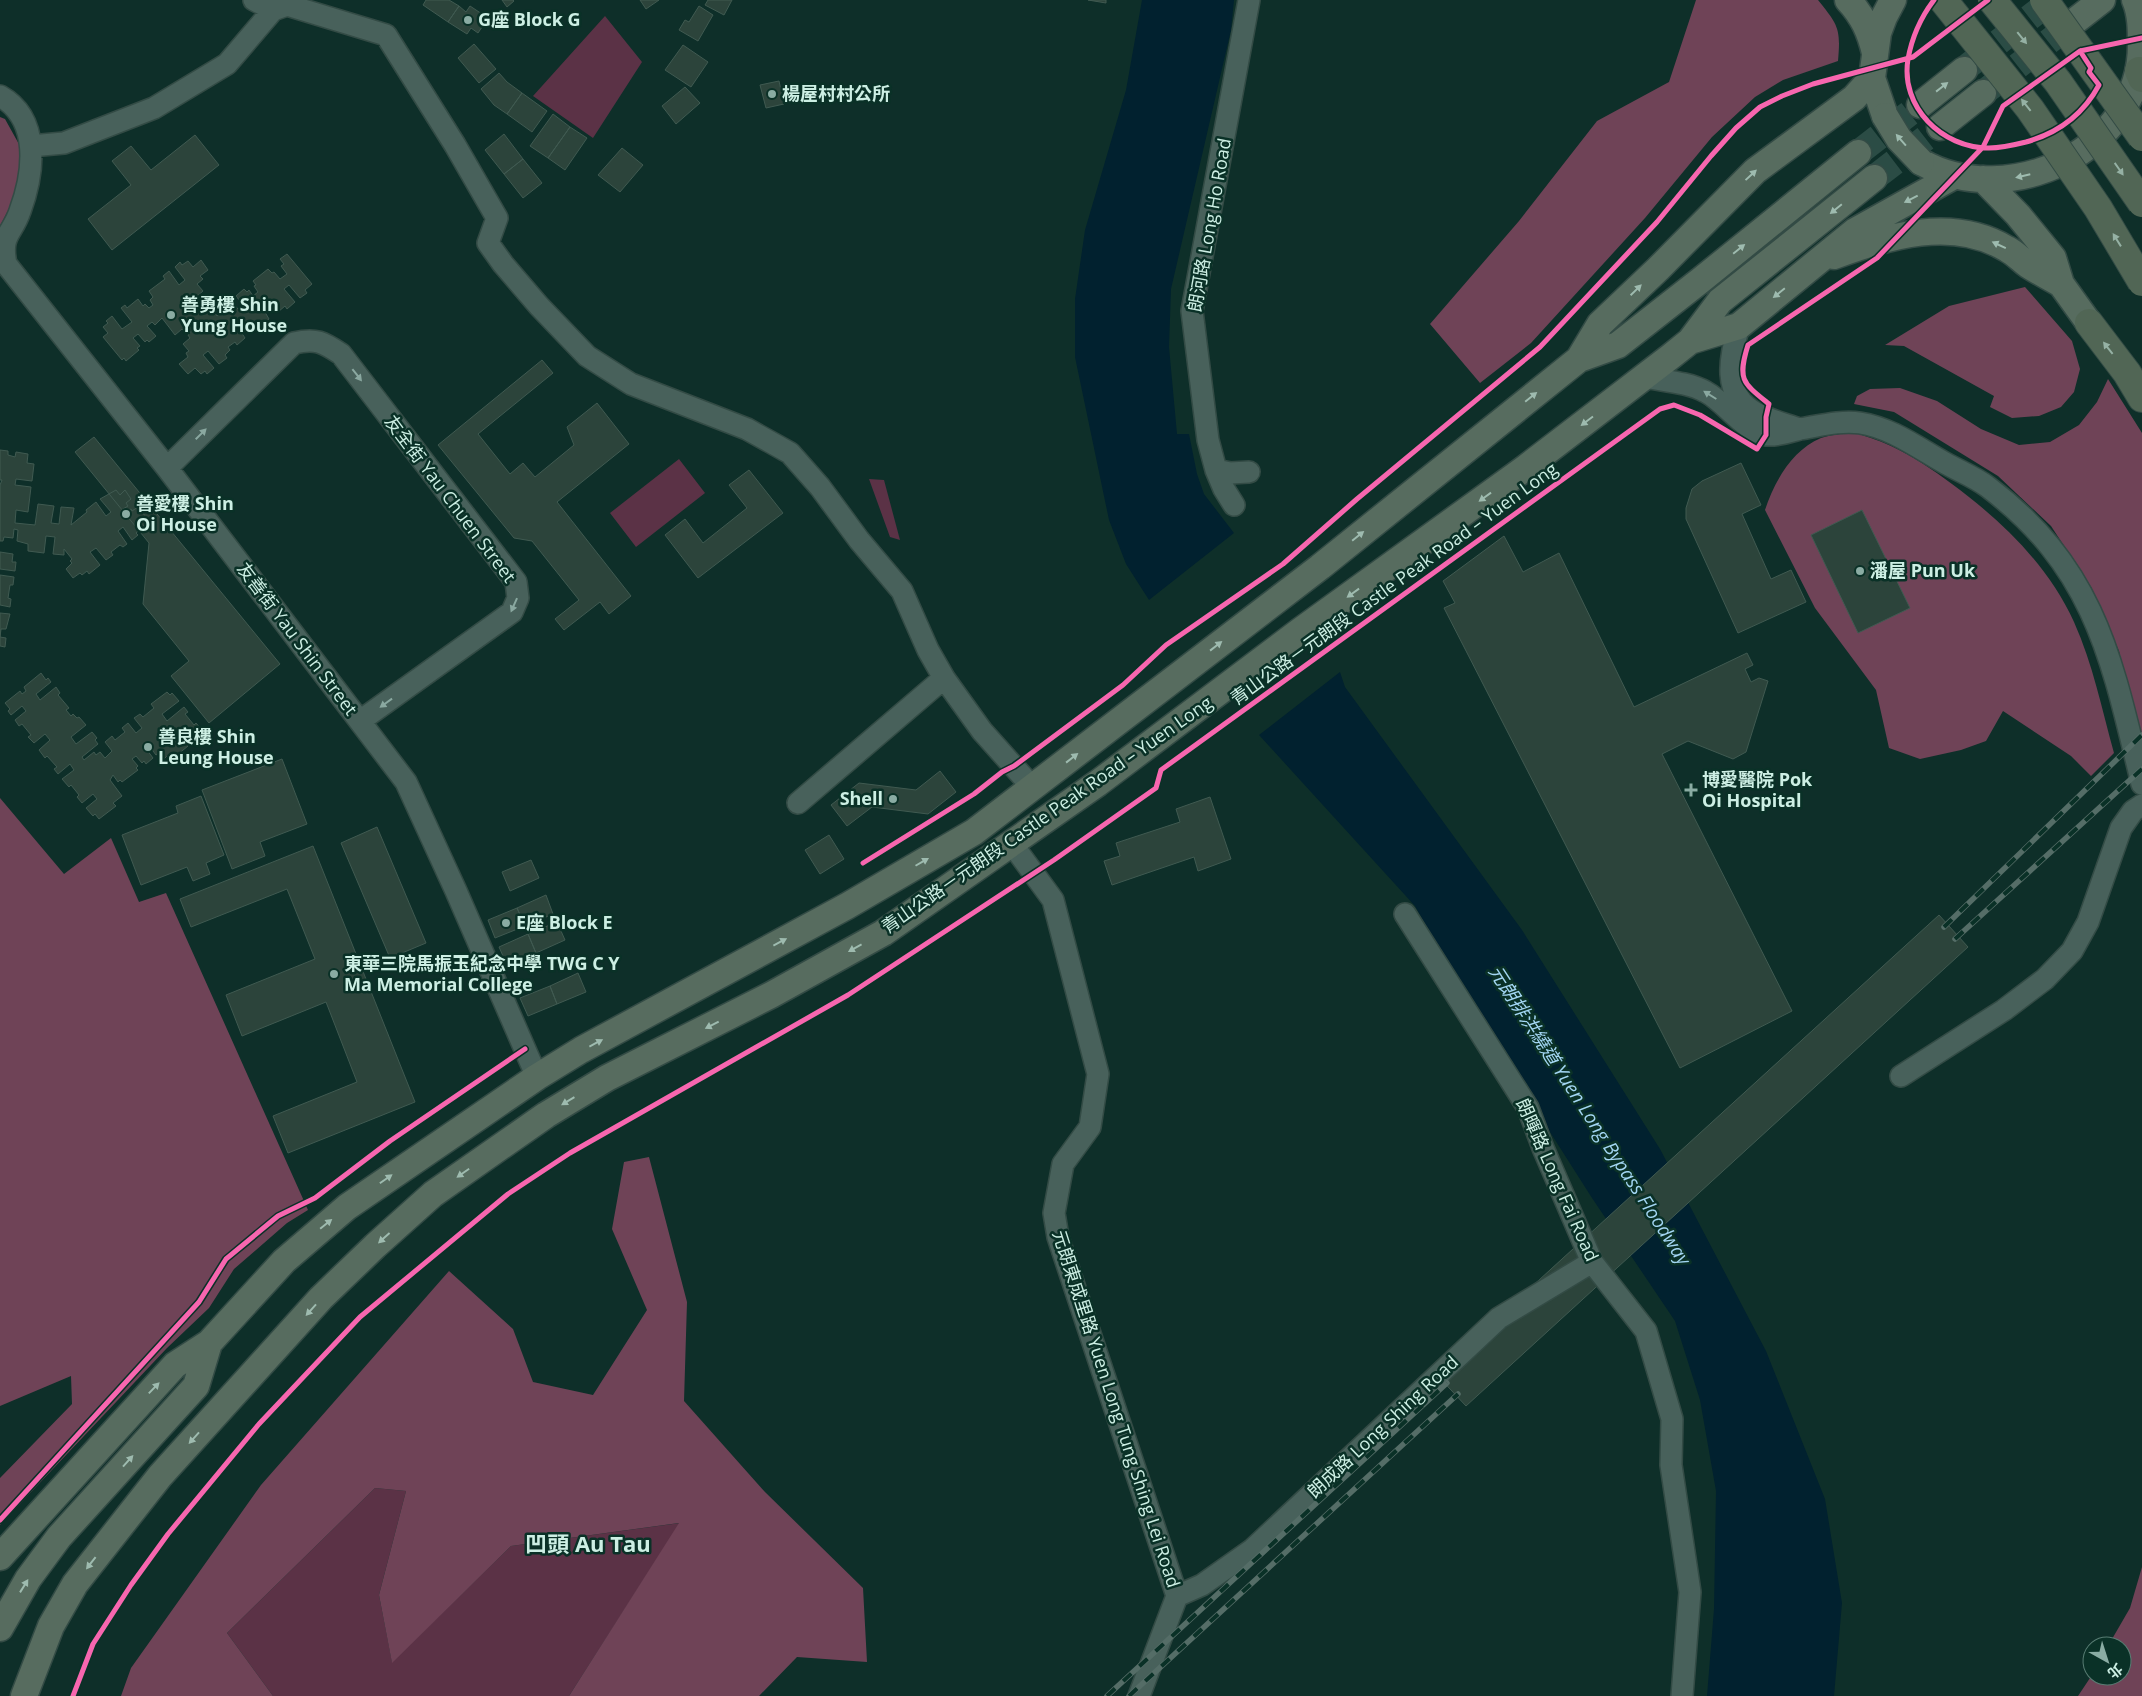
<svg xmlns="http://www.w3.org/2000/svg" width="2142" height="1696" font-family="'Open Sans','Noto Sans TC',sans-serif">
	<rect width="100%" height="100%" fill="#0e2f29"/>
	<!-- green -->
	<path fill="#5b3246" d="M605,16L642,62L593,138L533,96Z
		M679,459L705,493L636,547L610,513Z
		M869,479L884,480L900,540L890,537Z
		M375,1488L406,1491L379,1595L392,1662L511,1546L680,1523L569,1696H273L227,1633Z"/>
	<!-- forest -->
	<path fill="#6f4357" d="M1696,0H1818C1838,25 1841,28 1838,61L1783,80L1755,97L1712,137L1645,218L1531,343L1480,383L1430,324L1519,221L1597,121L1669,82Z
		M0,117L5,119L20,146L18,191L0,226Z
		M2025,287L2072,341L2080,369L2074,392L2061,407L2039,416L2012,418L1990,407L1994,396L1904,346L1885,345L1949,306Z
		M2108,379L2142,433V761L2119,651L2091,587L2051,526L1998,476L1894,412L1854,404L1857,396L1870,389L1900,388L1937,401L1981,429L2019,445L2050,442L2079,425L2097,402Z
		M1852,432C1865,436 1878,440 1891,446C1913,456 1933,470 1952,484C2002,521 2048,565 2074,622C2093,664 2102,710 2114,753L2091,776L2071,756L2003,711L1986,741L1961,750L1920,759L1889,748L1876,690L1815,608L1765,510C1774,482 1792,450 1821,438C1830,435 1842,434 1852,432Z
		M0,798L64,874L111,838L139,902L166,893L308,1210L287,1223L234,1269L209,1308L167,1348L0,1525V1478L72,1404L71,1376L0,1406Z
		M649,1157L687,1302L684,1401L765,1492L863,1588L867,1662L797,1657L759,1696H569L679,1523L511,1546L392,1663L379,1595L406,1491L375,1488L227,1633L273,1696H121L131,1668L261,1485L449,1271L513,1329L533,1382L593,1395L647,1310L612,1229L624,1162Z
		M2142,1567V1696H2078L2092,1675L2122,1676V1646H2108L2130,1608Z"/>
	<!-- water -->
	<path fill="#01212f" d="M1142,0H1234L1231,30L1171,289L1169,347L1177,434H1189L1197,474L1204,494L1234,533L1149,600L1126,564L1109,520L1075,357V299L1085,230L1126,90Z
		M1340,672L1345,687L1522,930L1660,1149L1766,1351L1825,1499L1842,1603L1834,1696H1707L1714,1609L1716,1491L1700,1400L1675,1321L1592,1198L1480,1022L1415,906L1259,735Z"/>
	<!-- building -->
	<path fill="#2c443b" stroke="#405a51" d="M426,0H449L459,6L448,22L423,5Z
		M502,0H513L514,1L507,7Z
		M640,0H659L646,9Z
		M708,0H732L724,15L705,5Z
		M1088,0H1106V3Z
		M459,6L466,12L470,6L488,18L478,33L471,28L467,34L448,22Z
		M699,6L713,15L698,41L679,30L685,20L689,22Z
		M474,44L496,69L479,83L458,58Z
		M683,45L708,62L691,87L665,70Z
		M499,73L507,82L522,93L507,114L494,105L481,89Z
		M779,81L784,104L766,108L760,85Z
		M685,87L700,103L676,124L662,106Z
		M522,93L547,111L532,132L507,114Z
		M553,114L570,127L548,158L530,146Z
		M570,127L587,138L565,170L548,158Z
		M504,134L523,159L504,174L485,150Z
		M195,135L219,165L112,250L88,219L131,185L112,161L131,146L151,170Z
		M622,148L643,165L620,192L598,175Z
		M523,159L542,183L523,198L504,174Z
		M287,254L312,284L305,290L307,293L300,298L289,285L284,289L295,302L287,309L285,306L278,312L273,306L271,308L267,303L262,307L269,319L255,330L251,324L248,326L244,322L239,326L243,331L241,332L245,338L237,345L235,342L228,347L230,350L225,355L227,358L219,364L208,351L203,355L214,368L207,374L205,371L201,374L195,368L188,374L179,364L188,357L186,353L189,351L183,344L190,338L188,335L191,332L189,330L185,332L182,329L175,335L162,318L155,325L152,322L147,326L156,336L149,342L147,340L145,342L138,334L133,338L140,346L137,348L139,350L126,361L124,358L122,360L103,337L108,333L103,327L108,323L106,321L112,316L122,329L132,322L121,308L125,305L127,308L138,299L143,306L145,304L149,308L153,305L150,300L153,297L149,291L165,279L163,276L169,271L179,285L185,280L175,267L180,262L182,265L188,261L193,267L201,260L208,270L200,276L203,279L197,284L203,291L195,298L198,301L194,305L196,308L200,304L202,306L210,300L218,310L215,313L217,316L233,303L238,309L243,305L236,296L244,289L247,292L249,290L253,296L258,292L254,286L256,285L253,281L268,269L272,273L274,272L280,279L287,274L281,266L284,264L280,259Z
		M542,360L553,373L478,434L510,474L523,463L535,477L574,445L567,427L597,403L629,444L557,502L631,596L609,614L600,602L564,630L555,619L579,600L532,541L514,538L438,445Z
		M94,437L280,664L209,723L171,676L189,661L143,604L149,543L75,452Z
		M0,450L8,451V455L15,457L16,452L28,454L27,463L34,464L32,481L16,479L15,485L31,487L28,512L16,510L15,523L35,525L38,504L54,506L51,523L59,524L61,507L74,508L71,525L87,512L86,510L96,502L106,516L111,512L100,499L116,490L120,495L125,490L131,499L126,503L128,506L123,509L126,512L131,509L132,511L138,507L146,517L140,521L144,526L136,533L138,535L132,540L123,527L118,531L127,544L123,547L120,545L111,552L113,555L106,560L96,548L90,552L100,565L89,574L87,571L82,575L80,573L73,578L66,569L72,563L70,561L72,559L64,549V555L53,554L55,537L46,536L44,553L28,551V544L17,541L18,530L14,529L13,538L4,537L3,541H0V485L2,480H0Z
		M1741,463L1761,505L1742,514L1771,579L1791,570L1806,602L1738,633L1686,519V508L1692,489L1702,481Z
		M749,470L783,513L698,578L665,535L685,519L703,543L747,508L729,485Z
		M1862,510L1910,608L1858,633L1811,535Z
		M1504,536L1523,572L1559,553L1634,707L1747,653L1753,665L1745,669L1751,682L1759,678L1768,681L1746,752L1733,759L1688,741L1662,754L1792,1011L1680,1068L1444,608L1455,603L1443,581Z
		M0,552L13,554L12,562H16L15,571L0,569Z
		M0,575L14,577L13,585H10L8,598L11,599L10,607L0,605Z
		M0,613L10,614L6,629H1L0,637L6,638L5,647L0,646Z
		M41,673L46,680L48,678L51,682L36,694L40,700L56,687L60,693L58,695L69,708L66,710L71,716L73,714L77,718L79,717L86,725L71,737L76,744L92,732L97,738L95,740L98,744L82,757L84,760L94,752L96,755L100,752L105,758L112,751L105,742L112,736L115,740L125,732L122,728L128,723L136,733L142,728L134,718L140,714L143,717L154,708L151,704L167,692L170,695L172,693L179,701L162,714L167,721L184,707L188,712L185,714L194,725L196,723L201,729L185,742L188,746L171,760L167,756L164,759L159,753L156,755L150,747L147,750L153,758L146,764L144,761L142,763L136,756L132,759L138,766L136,768L138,770L122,782L120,780L118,782L113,775L110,780L122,796L113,803L116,806L99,819L95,814L93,816L86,808L97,799L93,794L82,803L77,797L79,795L71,785L69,787L62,779L74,770L70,764L58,774L54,769L57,767L47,756L45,758L39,750L50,740L45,734L34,743L28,737L31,735L22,724L19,726L15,720L26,711L22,706L11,715L8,711L10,709L5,703L20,691L22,694L26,691L24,687Z
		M282,759L307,824L260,842L265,856L232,869L202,790Z
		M940,771L956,792L928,814L872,807L847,826L831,805L859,783L916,790Z
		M201,796L224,855L206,863L210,874L193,881L187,867L141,885L122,835L178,813L176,806Z
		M1210,797L1231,859L1198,871L1194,857L1112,885L1104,861L1120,856L1116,843L1180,822L1176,809Z
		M377,827L426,943L390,958L341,843Z
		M829,835L844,859L820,874L805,850Z
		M313,846L415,1102L288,1153L273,1116L357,1082L326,1002L242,1036L226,995L315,959L287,889L191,927L180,899Z
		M531,860L539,878L510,891L502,872Z
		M546,895L553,914L525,926L517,908Z
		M517,908L525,926L495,938L488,920Z
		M1939,915L1968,947L1466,1406L1436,1374Z
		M557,922L565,940L536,953L528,934Z
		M528,934L536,953L507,965L499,947Z
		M578,973L586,992L557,1004L550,986Z
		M550,986L557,1004L528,1016L520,998Z"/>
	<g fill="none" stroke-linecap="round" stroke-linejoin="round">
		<!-- major-tunnel -->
		<path stroke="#2b4c45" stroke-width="26" stroke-dasharray="26 13" stroke-linecap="butt" d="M1968,66L2052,0
			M1987,90L2075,21
			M1858,153L1920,105
			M1874,178L1940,127"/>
		<defs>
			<path id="minor" d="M254,0L273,10
				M0,96C41,119 34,173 20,211C12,235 0,234 6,264L167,468L406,782L456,891L537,1077
				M31,146L64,143L154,108L227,64L273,10L287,5L386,35L455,145L497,218L488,243L503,264L539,306L587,356L631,384L747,429L790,453L820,487L859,540L902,591L928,650L944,678L982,731L1033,788
				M1739,326C1730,356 1721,395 1756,413C1769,420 1785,424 1799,429
				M1644,377C1664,381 1688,382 1706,392C1725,402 1745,432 1767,435C1779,436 1789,432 1800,429C1819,426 1841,420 1860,423C1892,428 1918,448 1945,463C1959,471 1975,477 1988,487C2096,569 2112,660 2142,784
				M167,468L294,343C316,338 323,342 341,354L516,582L518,598L512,612L360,721
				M1216,470L1230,473L1249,472
				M1234,505L1224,489L1216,470L1208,440L1192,311L1249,0
				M798,803L944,678
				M1012,844L1053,900L1098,1074L1090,1127L1063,1164L1054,1213L1058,1237L1177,1596L1139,1696
				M1405,914L1528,1108L1543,1148L1592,1262L1646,1331L1672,1419L1671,1465L1690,1592L1682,1696
				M1901,1076L2004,1010L2045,979L2072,951L2088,922L2121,828L2133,811L2142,805
				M1177,1596L1202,1585L1253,1549L1499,1318L1592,1262"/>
			<path id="major" d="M1848,0C1863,16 1870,32 1875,53
				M2075,21L2102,0
				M1920,105L1964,70
				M1885,116L1872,78L1878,33L1884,17L1893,0
				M1940,127L1983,93
				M1921,162C2008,211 2141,151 2141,45C2141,30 2141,14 2135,0
				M1983,179L2018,215L2053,258L2061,284L2089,323
				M1834,256C1888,236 1953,216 2007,249C2015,253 2021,260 2028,265C2039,272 2050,278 2061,284
				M1690,341L1739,326L1855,231L1954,176
				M1579,359L1600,324L1658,269L1755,171L1854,98L1872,78
				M0,1557L175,1365L209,1343L284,1261L347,1207L537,1077L581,1050L847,906L974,832L1320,567L1579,359L1618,345L1701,280L1858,153
				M0,1628L28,1579L59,1537L196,1386L209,1343
				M24,1696L51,1626L75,1584L160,1476L321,1298L375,1246L433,1194L546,1115L607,1078L771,995L883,933L1098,783L1300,631L1524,469L1670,357L1690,341L1720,301L1874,178"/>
			<path id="highway" d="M2139,71L2142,78
				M2089,323L2127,373L2142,398"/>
		</defs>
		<!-- minor casing -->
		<use href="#minor" stroke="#334b45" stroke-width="24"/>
		<!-- major casing -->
		<use href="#major" stroke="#334b45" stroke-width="29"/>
		<!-- highway casing -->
		<use href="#highway" stroke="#334b45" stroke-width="30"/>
		<!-- minor -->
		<use href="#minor" stroke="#48615b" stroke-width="21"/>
		<!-- major -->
		<use href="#major" stroke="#576c5f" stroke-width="26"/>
		<!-- highway -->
		<use href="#highway" stroke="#516655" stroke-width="28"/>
		<defs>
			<path id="rail" d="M1944,927L2142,735
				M1955,939L2142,769
				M1107,1696L1447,1383
				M1129,1696L1458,1394"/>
		</defs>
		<!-- rail casing -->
		<use href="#rail" stroke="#556d67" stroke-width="5.5"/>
		<!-- rail -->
		<use href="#rail" stroke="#0a3127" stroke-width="4" stroke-dasharray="11" stroke-linecap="butt"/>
		<defs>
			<path id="major-bridge" d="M1885,116L1899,139L1921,162"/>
			<path id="highway-bridge" d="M1943,0L2030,109L2098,208L2142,282
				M1992,0L2058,82L2142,203
				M2044,0L2142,137"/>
		</defs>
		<!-- major-bridge casing -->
		<use href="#major-bridge" stroke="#334b45" stroke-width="29" stroke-linecap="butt"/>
		<!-- highway-bridge casing -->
		<use href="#highway-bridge" stroke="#334b45" stroke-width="30" stroke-linecap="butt"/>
		<!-- major-bridge -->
		<use href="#major-bridge" stroke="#576c5f" stroke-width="26"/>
		<!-- highway-bridge -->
		<use href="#highway-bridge" stroke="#516655" stroke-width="28"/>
		<defs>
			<path id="cycleway" d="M1934,0C1921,17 1912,37 1908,59C1900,107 1942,148 1989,148C2002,148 2014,145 2026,142C2058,133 2083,115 2099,85L2089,72L2091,68L2080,51
				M863,863L974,794L1002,772L1014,766L1123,685L1166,645L1283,564L1357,499L1540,347L1657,222L1711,156L1736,128L1760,107L1782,96L1813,84L1913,57L1988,0
				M0,1520L199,1302L226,1259L278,1216L315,1198L390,1141L525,1049
				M73,1696L93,1644L131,1585L168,1534L259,1424L360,1317L508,1194L570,1153L848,995L1054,860L1156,788L1161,770L1660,409L1674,405L1700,415L1757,449L1766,435V417L1769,404C1743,383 1737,380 1748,345L1877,258L1983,147L2003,106L2080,51L2142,38"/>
		</defs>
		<!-- cycleway casing -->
		<use href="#cycleway" stroke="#0a3127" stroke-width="8"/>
		<!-- cycleway -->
		<use href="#cycleway" stroke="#f766af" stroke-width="5"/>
	</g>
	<!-- one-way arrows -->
	<defs><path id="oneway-solid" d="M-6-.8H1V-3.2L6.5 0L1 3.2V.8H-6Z" transform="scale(1.25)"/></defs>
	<g fill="#95b1a4">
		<use href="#oneway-solid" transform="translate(2022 38) rotate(51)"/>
		<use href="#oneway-solid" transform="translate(2026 105) rotate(-128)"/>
		<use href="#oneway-solid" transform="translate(2119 169) rotate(55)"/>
		<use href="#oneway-solid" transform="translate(2117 240) rotate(-122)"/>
		<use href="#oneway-solid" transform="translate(2108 348) rotate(-128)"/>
	</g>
	<g fill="#9ebbaf">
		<use href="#oneway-solid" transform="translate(1942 87) rotate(-38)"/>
		<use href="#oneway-solid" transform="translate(1901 140) rotate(-131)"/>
		<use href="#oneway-solid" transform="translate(1751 175) rotate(-43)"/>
		<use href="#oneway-solid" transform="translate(2023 176) rotate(167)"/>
		<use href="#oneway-solid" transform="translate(1911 199) rotate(153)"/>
		<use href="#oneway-solid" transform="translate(1836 209) rotate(141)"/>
		<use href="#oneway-solid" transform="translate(1999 245) rotate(-155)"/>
		<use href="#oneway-solid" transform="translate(1739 249) rotate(-39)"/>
		<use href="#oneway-solid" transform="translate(1636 290) rotate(-44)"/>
		<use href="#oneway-solid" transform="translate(1779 293) rotate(141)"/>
		<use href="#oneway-solid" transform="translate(1531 397) rotate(-39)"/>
		<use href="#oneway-solid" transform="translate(1587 421) rotate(143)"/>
		<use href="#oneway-solid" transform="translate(1485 497) rotate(144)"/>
		<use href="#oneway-solid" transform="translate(1358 536) rotate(-39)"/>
		<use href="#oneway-solid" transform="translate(1353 593) rotate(144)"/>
		<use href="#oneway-solid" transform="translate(1216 646) rotate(-38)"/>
		<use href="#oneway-solid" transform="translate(1072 758) rotate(-38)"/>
		<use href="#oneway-solid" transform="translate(922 862) rotate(-30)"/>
		<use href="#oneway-solid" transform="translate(780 942) rotate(-28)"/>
		<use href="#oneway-solid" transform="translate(855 948) rotate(151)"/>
		<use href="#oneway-solid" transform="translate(712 1025) rotate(153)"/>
		<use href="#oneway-solid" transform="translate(596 1043) rotate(-28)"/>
		<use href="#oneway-solid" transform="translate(568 1101) rotate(149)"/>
		<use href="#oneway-solid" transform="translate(463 1173) rotate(145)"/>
		<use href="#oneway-solid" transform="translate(386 1179) rotate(-35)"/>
		<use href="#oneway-solid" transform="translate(326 1224) rotate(-39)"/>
		<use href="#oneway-solid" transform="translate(384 1238) rotate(138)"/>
		<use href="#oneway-solid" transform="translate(311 1310) rotate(132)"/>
		<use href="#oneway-solid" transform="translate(154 1388) rotate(-46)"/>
		<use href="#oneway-solid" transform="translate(194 1438) rotate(132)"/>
		<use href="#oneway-solid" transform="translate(128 1461) rotate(-48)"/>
		<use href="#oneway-solid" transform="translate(91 1563) rotate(128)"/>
		<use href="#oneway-solid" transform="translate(24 1586) rotate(-58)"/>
	</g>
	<g fill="#8aa8a0">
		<use href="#oneway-solid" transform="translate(357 375) rotate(52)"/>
		<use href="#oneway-solid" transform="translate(1710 395) rotate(-148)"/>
		<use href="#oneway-solid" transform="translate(201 434) rotate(-45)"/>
		<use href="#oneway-solid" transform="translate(514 605) rotate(114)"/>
		<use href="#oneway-solid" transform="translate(386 703) rotate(144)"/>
	</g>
	<!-- markers -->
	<g fill="#8aaca3" stroke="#0a3127" stroke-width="2">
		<circle cx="468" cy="20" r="5"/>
		<circle cx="772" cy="94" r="5"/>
		<circle cx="171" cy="315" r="5"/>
		<circle cx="126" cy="514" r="5"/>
		<circle cx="1860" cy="571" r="5"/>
		<circle cx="148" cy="747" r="5"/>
		<path d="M1688.5 782.5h5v5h5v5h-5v5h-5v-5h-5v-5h5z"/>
		<circle cx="893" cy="799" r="5"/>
		<circle cx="506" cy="923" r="5"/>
		<circle cx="334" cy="974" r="5"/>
	</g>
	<g text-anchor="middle" stroke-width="5" stroke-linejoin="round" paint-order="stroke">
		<!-- poi labels -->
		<g font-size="18" font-weight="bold" fill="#cdefe4" stroke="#0a3127" text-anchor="start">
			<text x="478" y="26">G座 Block G</text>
			<text x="782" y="100">楊屋村村公所</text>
			<text x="181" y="311">善勇樓 Shin<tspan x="181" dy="21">Yung House</tspan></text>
			<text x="136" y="510">善愛樓 Shin<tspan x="136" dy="21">Oi House</tspan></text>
			<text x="1870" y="577">潘屋 Pun Uk</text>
			<text x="158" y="743">善良樓 Shin<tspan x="158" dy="21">Leung House</tspan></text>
			<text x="1702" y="786">博愛醫院 Pok<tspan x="1702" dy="21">Oi Hospital</tspan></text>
			<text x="883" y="805" text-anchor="end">Shell</text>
			<text x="516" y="929">E座 Block E</text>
			<text x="344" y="970">東華三院馬振玉紀念中學 TWG C Y<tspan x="344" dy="21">Ma Memorial College</tspan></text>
		</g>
		<!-- street labels -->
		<g font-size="18" fill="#cdefe4" stroke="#0a3127">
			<text transform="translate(1210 225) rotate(-80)" y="6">朗河路 Long Ho Road</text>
			<text transform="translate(450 499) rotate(53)" y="6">友全街 Yau Chuen Street</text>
			<text transform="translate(1394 584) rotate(-36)" y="6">青山公路－元朗段 Castle Peak Road – Yuen Long</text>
			<text transform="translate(297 639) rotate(53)" y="6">友善街 Yau Shin Street</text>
			<text transform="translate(1047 815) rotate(-35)" y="6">青山公路－元朗段 Castle Peak Road – Yuen Long</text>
			<text transform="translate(1557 1180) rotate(66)" y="6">朗暉路 Long Fai Road</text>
			<text transform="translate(1116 1409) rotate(72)" y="6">元朗東成里路 Yuen Long Tung Shing Lei Road</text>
			<text transform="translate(1383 1427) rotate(-43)" y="6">朗成路 Long Shing Road</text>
		</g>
		<!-- water labels -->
		<g font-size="19" font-style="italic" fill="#a3d6f3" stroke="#0a3127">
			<text transform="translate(1590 1115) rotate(57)" y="7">元朗排洪繞道 Yuen Long Bypass Floodway</text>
		</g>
		<!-- district labels -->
		<g font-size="22" font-weight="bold" fill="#cdefe4" stroke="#0a3127">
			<text x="588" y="1552">凹頭 Au Tau</text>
		</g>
	</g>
	<!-- north arrow -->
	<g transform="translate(2107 1661) rotate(141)"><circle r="24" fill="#0a3127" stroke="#587d73"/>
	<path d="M0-4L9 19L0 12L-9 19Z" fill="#8aaca3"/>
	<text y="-8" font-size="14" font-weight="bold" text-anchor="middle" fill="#cdefe4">北</text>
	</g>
</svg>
